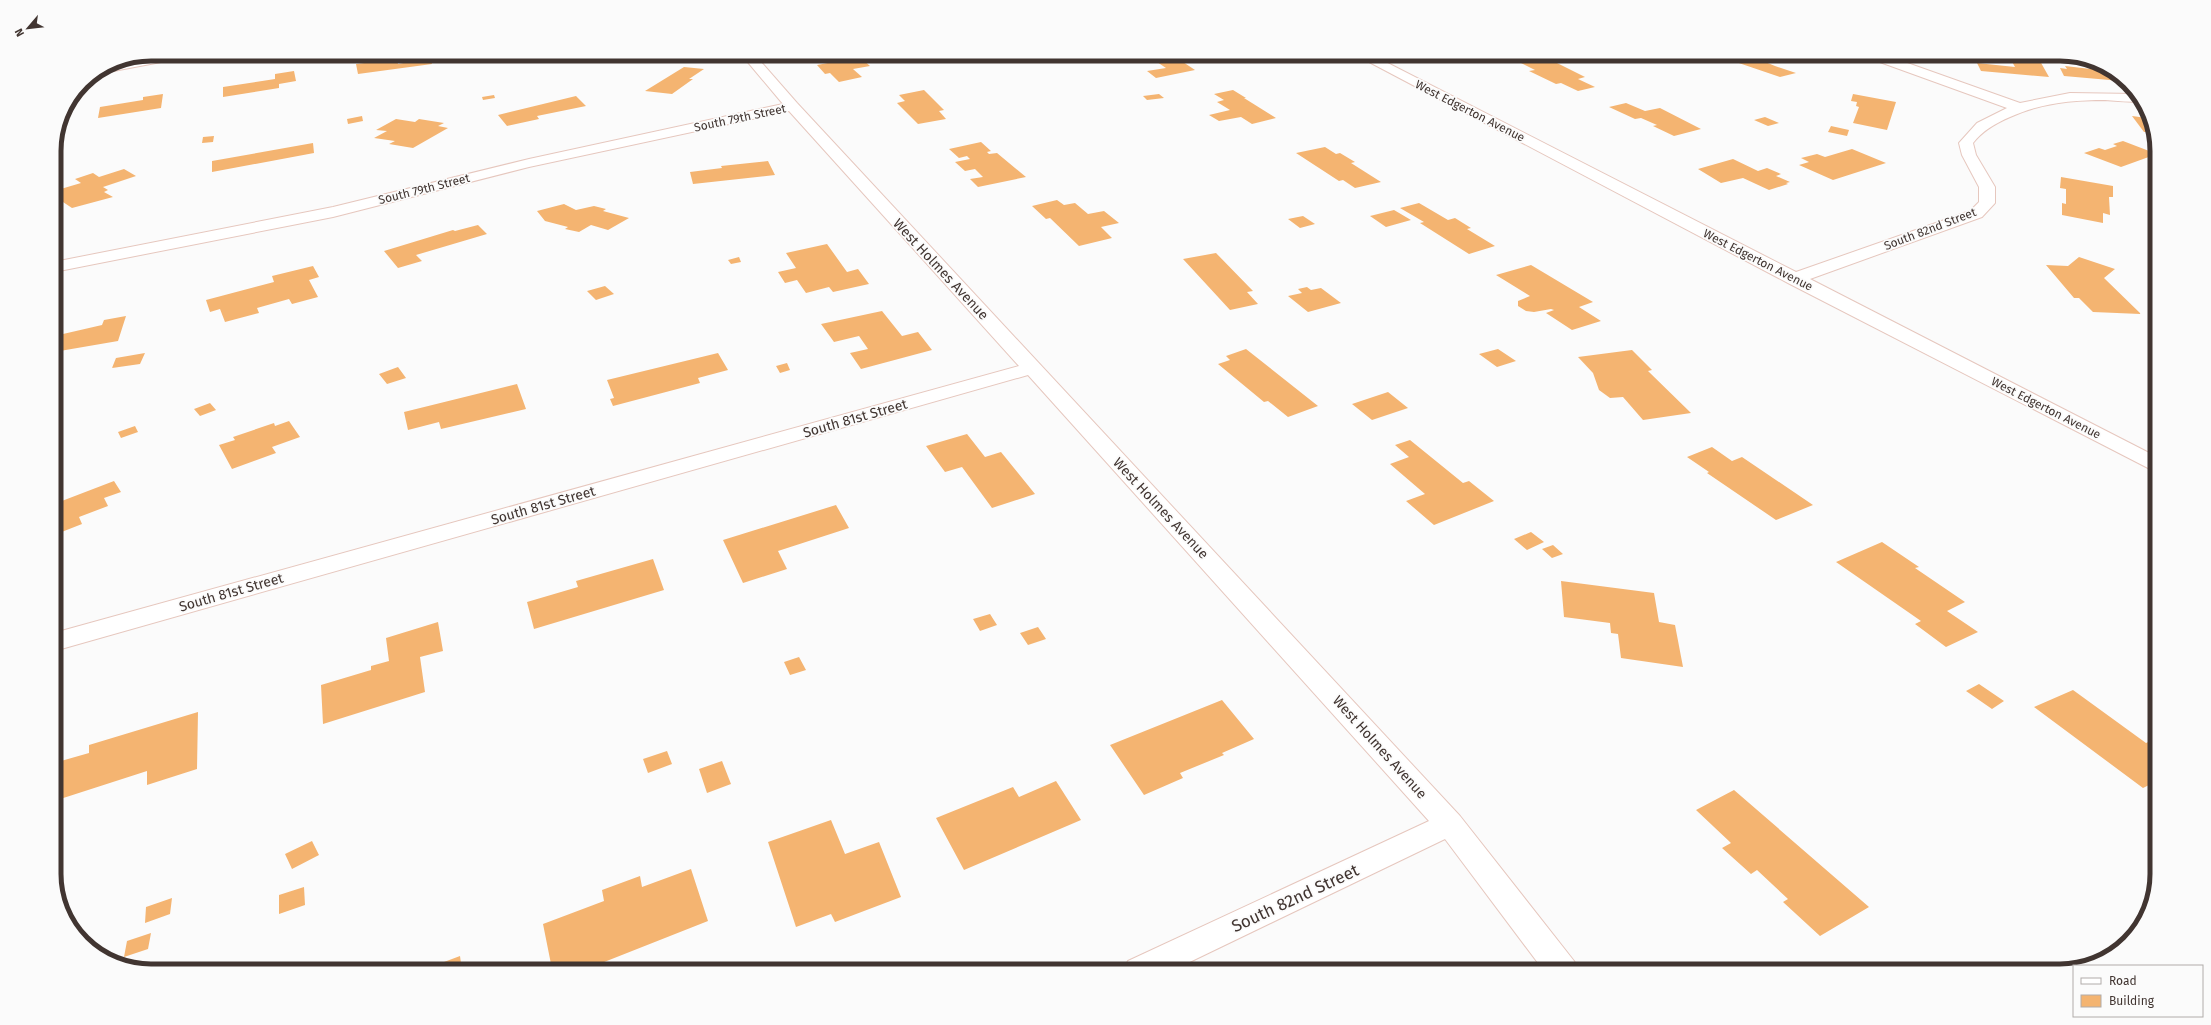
<svg xmlns="http://www.w3.org/2000/svg" width="2211" height="1025" font-family="'Fira Sans',sans-serif">
	<rect width="100%" height="100%" fill="#fbfbfb"/>
	<!-- building -->
	<path fill="#f4b471" d="M1147,54H1171L1195,70L1156,78L1147,71L1166,68L1154,60L1159,59Z
		M1746,54L1775,66L1796,73L1780,77L1727,59Z
		M1936,54H1967V55L1950,59Z
		M860,57L870,66L853,69L862,77L839,82L830,73L825,74L817,65Z
		M1545,57L1585,77L1578,79L1595,87L1578,91L1561,83L1556,84L1529,71L1535,70L1519,62Z
		M430,58L432,64L358,74L356,64L397,59L398,64Z
		M2010,58L2040,61L2049,77L1981,71L1977,63L2015,67Z
		M2065,66L2108,71L2121,81L2064,76L2060,68L2067,69Z
		M684,67L704,69L689,79H693L672,94L645,91Z
		M294,71L296,81L279,84V88L223,97V87L275,79V74Z
		M924,90L944,110L939,111L946,119L918,124L897,103L905,101L899,95Z
		M1233,90L1246,98H1244L1276,118L1252,124L1241,117L1219,121L1209,115L1230,110L1217,102L1224,100L1214,94Z
		M163,94L161,108L98,118L100,107L143,100V97Z
		M1159,94L1164,98L1147,100L1143,96Z
		M1853,94L1896,102L1887,130L1853,123L1859,107L1856,106L1857,102L1851,101Z
		M494,95L495,98L483,100L482,97Z
		M576,96L586,106L537,116L539,119L507,126L498,115Z
		M1626,103L1645,111L1660,108L1701,129L1674,136L1653,126L1657,125L1641,118L1635,119L1609,107Z
		M362,116L363,121L348,124L347,119Z
		M2132,116L2147,118L2152,132H2144Z
		M1765,117L1779,123L1768,126L1754,120Z
		M396,119L415,122L419,119L444,123L438,126L448,128L413,148L389,144L395,141L374,138L387,131L376,130Z
		M1831,126L1849,130L1847,136L1828,132Z
		M214,136L213,142L202,143L203,137Z
		M2123,141L2157,154L2121,167L2084,153L2099,148L2105,150L2117,146L2113,144Z
		M981,142L991,151L987,152L989,154L997,153L1026,177L978,187L970,179L983,177L975,169L965,171L955,162L970,159L967,156L959,158L949,149Z
		M313,143L314,153L212,172V161Z
		M1325,147L1336,154L1340,153L1355,162L1351,163L1381,182L1355,188L1343,180L1339,181L1296,153Z
		M1852,149L1886,163L1833,180L1799,165L1809,162L1801,158L1817,154L1825,157Z
		M1733,159L1758,171L1767,168L1781,174L1776,176L1790,182L1786,183L1788,184L1769,190L1743,178L1721,183L1698,169Z
		M768,161L775,175L693,184L690,172L722,168L721,166Z
		M124,169L136,176L103,187L108,190L104,192L113,197L72,208L54,196V191L81,183L75,179L93,173L99,177Z
		M2061,177L2113,186V197H2109L2110,215L2103,213V223L2062,215V203L2066,204V189L2060,188Z
		M1057,200L1064,205L1075,203L1088,214L1104,211L1119,223L1101,227L1112,238L1079,246L1050,218L1046,219L1032,206Z
		M1419,203L1448,220L1455,218L1471,228L1467,229L1495,246L1469,254L1420,223L1424,222L1400,208Z
		M564,204L576,210L594,206L606,209L603,211L629,218L608,230L591,225L579,232L565,229L568,227L545,221L537,211Z
		M1394,210L1411,220L1386,227L1370,216Z
		M1303,216L1315,224L1300,228L1288,219Z
		M478,225L487,234L416,255L422,261L398,268L384,251L453,230L455,231Z
		M827,244L847,272L858,269L869,284L833,292L829,287L806,293L797,280L785,283L778,272L796,268L786,253Z
		M1216,253L1253,291L1247,292L1258,304L1230,310L1183,259Z
		M739,257L741,262L731,264L728,260Z
		M2079,257L2115,269L2104,278L2141,314L2093,312L2079,298H2074L2046,265L2068,266Z
		M1531,265L1593,302L1579,307L1601,321L1572,330L1546,313L1554,310L1551,309L1534,312L1526,311L1518,306V301L1530,296L1496,275Z
		M313,266L319,277L309,280L318,297L292,304L289,299L257,308L259,313L225,322L220,309L210,312L206,300L274,282L272,276Z
		M605,286L614,294L596,300L587,291Z
		M1307,287L1311,290L1321,288L1341,303L1308,312L1288,296L1302,293L1298,289Z
		M882,311L902,336L918,332L932,350L861,369L850,353L868,349L859,336L834,342L821,324Z
		M126,316L118,341L54,352V339L62,338L63,334L102,325L104,320Z
		M1246,349L1318,406L1288,417L1268,401L1264,402L1218,364L1230,360L1226,356Z
		M1498,349L1516,361L1497,367L1479,354Z
		M1632,350L1652,370L1648,371L1691,413L1643,420L1623,397L1610,398L1599,390L1593,373L1578,357Z
		M145,353L140,364L112,368L116,358Z
		M718,353L728,370L698,378L700,383L613,406L610,399L614,398L607,380Z
		M787,363L790,370L780,373L776,366Z
		M398,367L406,378L387,384L379,374Z
		M517,384L526,409L441,429L439,422L408,430L404,412Z
		M1388,392L1408,408L1372,420L1352,404Z
		M210,403L216,410L200,416L194,409Z
		M289,421L300,437L272,447L276,453L232,469L219,445L235,440L233,437L274,423L275,426Z
		M135,426L138,432L121,438L118,432Z
		M967,434L985,457L1001,452L1035,494L992,508L962,467L945,472L926,446Z
		M1410,440L1463,483L1469,481L1494,501L1434,525L1406,501L1425,494L1390,464L1409,457L1395,445Z
		M1712,447L1732,461L1742,457L1813,505L1776,520L1707,473L1709,472L1687,457Z
		M114,481L121,492L104,498L108,506L79,517L82,524L54,535V504Z
		M836,505L849,528L778,551L787,569L743,583L723,540Z
		M1531,532L1544,542L1527,550L1514,539Z
		M1882,542L1919,567L1915,568L1965,602L1947,611L1978,632L1946,647L1915,624L1921,621L1836,562Z
		M1553,545L1563,554L1552,558L1542,549Z
		M653,559L664,590L534,629L527,602L578,587L576,581Z
		M1561,581L1654,593L1659,622L1675,625L1683,667L1621,658L1618,634L1611,633L1610,623L1564,617Z
		M990,614L997,625L980,631L973,619Z
		M438,622L443,651L420,657L425,692L323,724L321,685L371,670V666L389,661L386,638Z
		M1038,627L1046,639L1028,645L1020,633Z
		M799,657L806,670L790,675L784,662Z
		M1979,684L2004,701L1992,709L1966,691Z
		M2073,690L2146,743L2157,738V781L2143,788L2034,707Z
		M1222,700L1254,739L1222,753L1224,755L1180,773L1183,778L1144,795L1110,745Z
		M198,712L197,769L147,785V771L54,801V763L89,753V745Z
		M667,751L672,764L648,773L643,759Z
		M722,761L731,784L707,793L699,769Z
		M1056,781L1081,820L964,870L936,818L1013,787L1019,797Z
		M1734,790L1869,907L1820,936L1783,902L1788,899L1757,870L1751,874L1722,848L1731,843L1696,810Z
		M831,820L845,854L879,842L901,897L835,922L831,914L796,927L768,842Z
		M312,841L319,855L292,869L285,854Z
		M691,869L708,921L589,968L590,971H535L551,964L543,924L604,901L602,890L640,876L642,887Z
		M304,887L305,905L279,914V895Z
		M172,898L170,914L145,923L146,907Z
		M151,933L148,949L124,957L127,941Z
		M460,956L462,971H420Z"/>
	<g fill="none" stroke-linecap="round" stroke-linejoin="round">
		<defs>
			<path id="minor" d="M162,54H188L182,58L103,73L99,72L111,64Z
				M741,54H754L797,103L1460,816L1574,961L1579,971H1544L1445,839L1171,971H1123L1128,961L1429,821L1028,375L54,651V633L1019,366L789,111L529,167L333,217L54,272V262L333,207L529,159L783,104Z
				M1354,54H1370L1796,272L1970,211L1979,202V187L1962,155L1959,143L1977,123L2007,108L1866,57L1864,54H1882L2020,103L2070,93L2136,94L2142,102C2130,102 2118,101 2105,100C2072,100 2041,103 2010,117C1996,123 1982,131 1973,143L1976,155L1995,187V203L1982,217L1810,279L2157,457V471L2150,469L1788,283Z"/>
		</defs>
		<!-- minor casing -->
		<use href="#minor" stroke="#e6c7be" stroke-width="2"/>
		<!-- minor -->
		<use href="#minor" fill="#fff" fill-rule="evenodd"/>
	</g>
	<g text-anchor="middle" stroke-width="3.5" stroke-linejoin="round" paint-order="stroke">
		<!-- far-street labels -->
		<g font-size="12" fill="#413531" stroke="#fbfbfb">
			<text transform="translate(1470 111) rotate(27)" y="4">West Edgerton Avenue</text>
			<text transform="translate(740 118) rotate(-12)" y="4">South 79th Street</text>
			<text transform="translate(424 189) rotate(-14)" y="4">South 79th Street</text>
			<text transform="translate(1930 229) rotate(-21)" y="4">South 82nd Street</text>
			<text transform="translate(1758 260) rotate(27)" y="4">West Edgerton Avenue</text>
			<text transform="translate(2046 408) rotate(27)" y="4">West Edgerton Avenue</text>
		</g>
		<!-- street labels -->
		<g font-size="14" fill="#413531" stroke="#fbfbfb">
			<text transform="translate(941 269) rotate(47)" y="5">West Holmes Avenue</text>
			<text transform="translate(855 418) rotate(-16)" y="5">South 81st Street</text>
			<text transform="translate(543 505) rotate(-16)" y="5">South 81st Street</text>
			<text transform="translate(1161 508) rotate(47)" y="5">West Holmes Avenue</text>
			<text transform="translate(231 592) rotate(-16)" y="5">South 81st Street</text>
			<text transform="translate(1380 747) rotate(48)" y="5">West Holmes Avenue</text>
		</g>
		<!-- near-street labels -->
		<g font-size="17" fill="#413531" stroke="#fbfbfb">
			<text transform="translate(1295 898) rotate(-25)" y="6">South 82nd Street</text>
		</g>
	</g>
	<!-- crop -->
	<path d="M0 0H2211V1025H0ZM151 61H2060A90 90 0 0 1 2150 151V874A90 90 0 0 1 2060 964H151A90 90 0 0 1 61 874V151A90 90 0 0 1 151 61Z" fill="#fbfbfb" fill-rule="evenodd"/>
	<path fill="none" stroke="#413531" stroke-width="5" d="M151 61H2060A90 90 0 0 1 2150 151V874A90 90 0 0 1 2060 964H151A90 90 0 0 1 61 874V151A90 90 0 0 1 151 61Z"/>
	<!-- legend -->
	<rect x="2073" y="965" width="130" height="52" fill="#fbfbfb" stroke="#b1acaa"/>
	<rect x="2081" y="978" width="20" height="6" fill="#ffffff" stroke="#b1acaa"/>
	<text x="2109" y="985" font-size="12" fill="#413531">Road</text>
	<rect x="2081" y="995" width="20" height="12" fill="#f4b471" stroke="#b1acaa"/>
	<text x="2109" y="1005" font-size="12" fill="#413531">Building</text>
	<!-- north arrow -->
	<g transform="translate(28 28) rotate(242)" stroke="#fbfbfb" stroke-width="3" paint-order="stroke">
	<path d="M0-3L7 15L0 10L-7 15Z" fill="#413531"/>
	<text y="-6" font-size="11" font-weight="bold" text-anchor="middle" fill="#413531">N</text>
	</g>
</svg>
